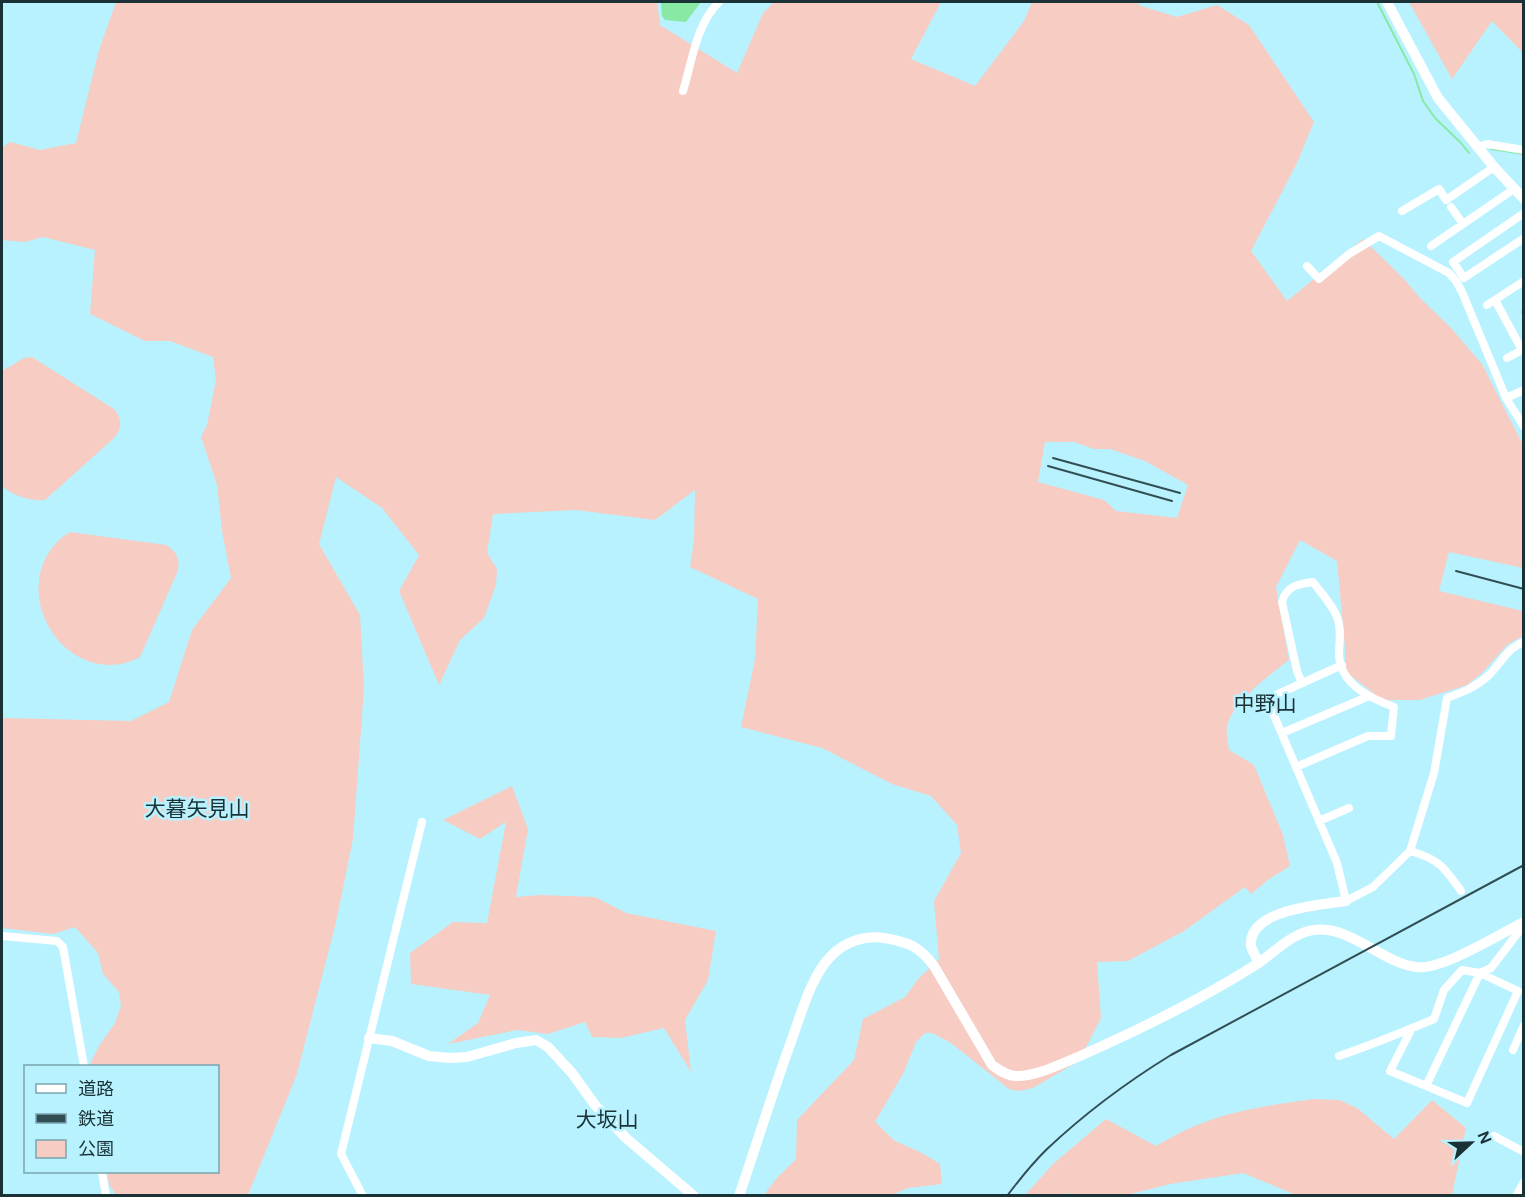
<svg xmlns="http://www.w3.org/2000/svg" width="1525" height="1197" font-family="'DM Sans','Noto Sans JP',sans-serif">
	<rect width="100%" height="100%" fill="#b9f2ff"/>
	<!-- green -->
	<path fill="#f6ccc3" fill-rule="evenodd" d="M116,2H657L660,25L737,73L763,13L774,2H941L911,59L975,86L1024,21L1032,2H1136L1141,6L1177,17L1217,5L1249,25L1314,122L1297,163L1251,251L1287,301L1363,239L1405,280L1419,297L1451,328L1482,364L1523,445V568L1449,552L1439,591L1523,611V636L1508,644L1482,673L1467,685L1420,700H1382L1345,671V647L1337,561L1300,540L1276,587L1289,660C1270,675 1233,701 1227,726C1226,733 1228,742 1229,750L1254,765L1283,835L1290,866L1269,879L1251,894L1245,887L1184,931L1128,961L1097,962L1101,1018L1079,1061L1033,1088L1019,1091L1009,1089L951,1043L932,1033H925L916,1042L904,1072L875,1122L895,1141L922,1153L940,1164L942,1184L908,1188L892,1195H764L776,1179L796,1159L797,1120L854,1060L863,1019L905,997L919,978L939,959L934,901L961,853L957,825L931,796L892,784L822,748L741,727L755,659L758,599L690,567L694,541L695,490L655,520L576,510L493,514L487,553L497,569L496,585L484,618L460,640L439,685L399,591L419,555L382,508L336,477L319,544L360,615L364,688L353,839L336,922L297,1074L248,1195H116L109,1184L107,1172H218V1066H89L99,1046L115,1023L121,1006L119,992L103,974L98,953L75,927L53,934L2,928V718L131,721L169,702L192,630L231,578L222,531L217,485L201,437L207,425L216,380L213,357L170,341H145L90,314L95,250L43,237L25,242L2,240V148L10,142L40,150L76,143L99,50ZM1045,442H1074L1094,449H1110L1145,461L1188,485L1177,518L1116,511L1104,500L1038,482Z
		M1409,2H1523V53L1492,21L1452,79Z
		M32,357L114,409C123,419 122,430 113,439L45,500C29,501 14,496 2,486V371L24,358Z
		M70,532L166,545C177,551 181,561 177,573L140,657C80,689 18,618 45,559C51,548 59,538 70,532Z
		M512,786L528,829L516,897L540,895L595,897L626,913L716,931L708,980L685,1020L691,1072L664,1028L621,1038L592,1037L585,1022L548,1034L517,1030L448,1044L478,1023L490,995L411,984L410,953L453,922L487,923L506,822L480,839L443,820Z
		M1313,1099L1339,1100L1357,1108L1394,1139L1432,1100L1466,1128L1452,1195H1296L1243,1173L1170,1184L1127,1195L1075,1196L1068,1193L1066,1195H1025L1054,1163L1106,1119L1156,1146C1210,1113 1251,1108 1313,1099Z"/>
	<!-- water -->
	<path fill="#87e9a4" d="M661,2H701L686,22L665,20L662,16Z"/>
	<g fill="none" stroke-linecap="round" stroke-linejoin="round">
		<!-- stream -->
		<path stroke="#87e9a4" stroke-width="2" d="M1377,2L1414,74L1423,101L1435,118L1461,143L1469,153
			M1491,149L1524,154
			M1522,312L1524,318"/>
		<!-- street -->
		<path stroke="#fff" stroke-width="8" d="M683,91C692,62 696,24 719,2
			M1478,147L1487,144L1524,150
			M1451,207L1463,224
			M1402,211L1439,189L1446,200L1494,167
			M1524,213L1453,262L1464,278L1524,238
			M1431,246L1514,189
			M1307,266L1319,279L1349,254L1379,236L1449,273L1456,281L1462,292L1506,398L1524,427
			M1495,300L1522,350
			M1487,305L1524,281
			M1507,358L1524,349
			M1506,398L1524,390
			M1342,665L1267,699L1337,863L1346,901L1373,887L1410,851L1434,773L1447,698C1463,692 1476,687 1489,675C1500,664 1508,647 1524,642
			M1282,733L1367,697
			M1296,767L1368,736H1391L1394,707C1370,698 1341,685 1339,655C1339,642 1342,629 1337,617C1332,604 1321,593 1313,582C1298,584 1286,586 1282,602L1297,671L1302,683
			M1319,821L1349,808
			M1410,851C1439,859 1444,867 1461,891
			M2,936L57,941L63,947L84,1066
			M1513,1050L1524,1025
			M1339,1056C1371,1045 1403,1032 1434,1019L1444,990L1462,970L1480,973L1518,991L1467,1103L1390,1071L1412,1028
			M1426,1086L1480,973L1491,968L1524,925
			M1494,1136L1524,1152
			M102,1172L106,1196
			M363,1196L341,1154L422,822
			M1516,1196L1524,1182"/>
		<!-- secondary -->
		<path stroke="#fff" stroke-width="10" d="M1387,2L1438,98L1494,167L1524,199
			M1259,963C1257,958 1252,951 1251,946C1248,909 1321,905 1346,901
			M369,1038L392,1041L429,1056L450,1058L467,1057L516,1043L536,1040L548,1047L572,1073L595,1105L626,1138L694,1196
			M739,1196C757,1143 773,1091 792,1039C801,1014 811,977 830,957C844,942 864,935 884,938C908,942 919,946 934,966L992,1065C999,1070 1007,1076 1016,1076C1035,1077 1063,1063 1080,1056C1141,1029 1202,999 1257,964C1271,955 1283,942 1298,935C1340,913 1377,962 1416,967C1441,971 1500,934 1524,922"/>
		<!-- rail -->
		<path stroke="#324e54" stroke-width="2" d="M1053,458L1180,493
			M1048,466L1172,501
			M1456,571L1524,589
			M1007,1196C1019,1180 1032,1164 1046,1150C1084,1114 1127,1082 1171,1055L1524,865"/>
	</g>
	<g text-anchor="middle" stroke-width="5" stroke-linejoin="round" paint-order="stroke">
		<!-- quarter labels -->
		<g font-size="21" fill="#1a3136" stroke="#b9f2ff">
			<text x="1265" y="711">中野山</text>
			<text x="197" y="816">大暮矢見山</text>
			<text x="607" y="1127">大坂山</text>
		</g>
	</g>
	<!-- border -->
	<rect width="1525" height="1197" fill="none" stroke="#1a3136" stroke-width="6"/>
	<!-- legend -->
	<rect x="24" y="1065" width="195" height="108" fill="#b9f2ff" stroke="#79a5af" stroke-width="1.5"/>
	<rect x="36" y="1084" width="30" height="9" fill="#ffffff" stroke="#79a5af" stroke-width="1.5"/>
	<text x="78" y="1095" font-size="18" fill="#1a3136">道路</text>
	<rect x="36" y="1114" width="30" height="9" fill="#324e54" stroke="#79a5af" stroke-width="1.5"/>
	<text x="78" y="1125" font-size="18" fill="#1a3136">鉄道</text>
	<rect x="36" y="1140" width="30" height="18" fill="#f6ccc3" stroke="#79a5af" stroke-width="1.5"/>
	<text x="78" y="1155" font-size="18" fill="#1a3136">公園</text>
	<!-- north arrow -->
	<g transform="translate(1471 1143) rotate(68)" stroke="#b9f2ff" stroke-width="4.5" paint-order="stroke">
	<path d="M0-4.5L10 22L0 15L-10 22Z" fill="#1a3136"/>
	<text y="-9" font-size="16" font-weight="bold" text-anchor="middle" fill="#1a3136">N</text>
	</g>
</svg>
